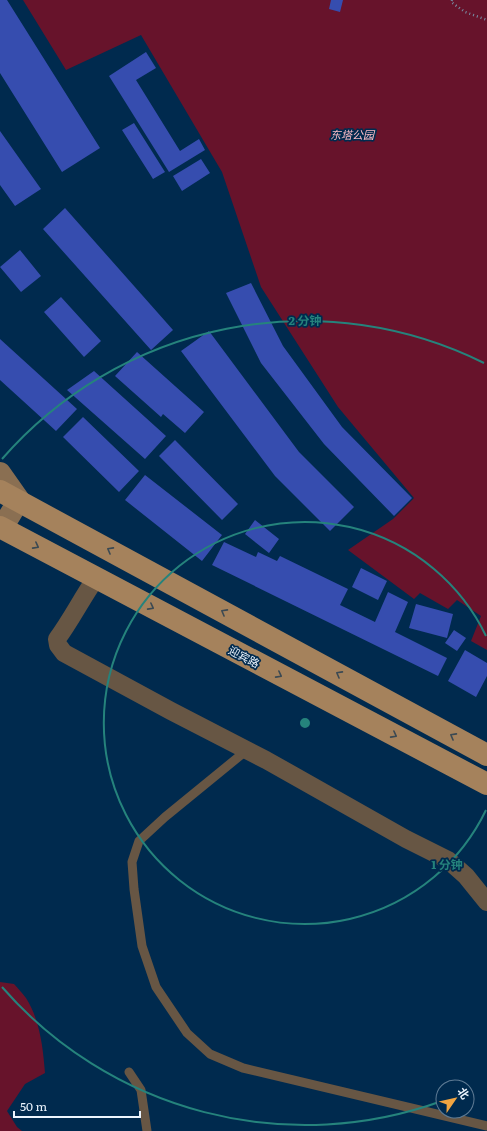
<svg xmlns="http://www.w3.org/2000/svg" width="487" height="1131" font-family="Literata,'Noto Sans SC',serif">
	<rect width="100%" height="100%" fill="#002a4e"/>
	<!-- green -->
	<path fill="#67132b" d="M23,0H487V650L471,641L481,616L457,600L448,609L420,593L414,599L348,550L393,519L414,498L338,407L261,287L222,172L141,35L66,70Z
		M0,982L14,984C18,988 22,993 26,998C40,1020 43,1048 45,1073L25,1084L7,1111L17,1127L22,1131H0Z"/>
	<!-- building -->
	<path fill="#364daf" d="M0,0H7L100,148L62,172L0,73Z
		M331,0H343L340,12L329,9Z
		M146,52L156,68L136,80L180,151L199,139L205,150L169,172L109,76Z
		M134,123L165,172L153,179L122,130Z
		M0,131L41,189L15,206L0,185Z
		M201,159L210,173L182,191L173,176Z
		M65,208L173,330L151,350L43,229Z
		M20,250L41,276L21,292L0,267Z
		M251,283L283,346L342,427L412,498L394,516L324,444L261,363L226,293Z
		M61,297L101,341L84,357L44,312Z
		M209,331L299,452L354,507L330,531L275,476L181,351Z
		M0,339L77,409L56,431L0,380Z
		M137,352L204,412L185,433L163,414L161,417L115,376Z
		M94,371L166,436L145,459L67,390Z
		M83,417L139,471L119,492L63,437Z
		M175,440L238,504L222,520L159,456Z
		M145,475L222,535L202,561L125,500Z
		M255,520L279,539L269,553L245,534Z
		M224,542L256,557L258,552L277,561L280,556L348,589L340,605L375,622L388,592L408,602L395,632L447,658L438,676L212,565Z
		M361,568L387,581L378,600L352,587Z
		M416,604L453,614L447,638L409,628Z
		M454,630L466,638L457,651L445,643Z
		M465,650L487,663V676L476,697L448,681Z"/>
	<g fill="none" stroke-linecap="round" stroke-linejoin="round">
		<!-- path -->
		<path stroke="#7891a7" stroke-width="2.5" stroke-dasharray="1 3" stroke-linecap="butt" d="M452,0L451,2L465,12L487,20"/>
		<!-- service -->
		<path stroke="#675644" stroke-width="9" d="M247,750L165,817L139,841L132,862L134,889L142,946L156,987L187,1033L210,1054L243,1068L487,1126
			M129,1072L141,1090L147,1131"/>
		<!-- minor -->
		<path stroke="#675644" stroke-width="18" d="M96,578C82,598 71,620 57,639L58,645L64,653L171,711L266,760L406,839L448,860L466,876L487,902"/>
		<!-- secondary -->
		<path stroke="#8a6f52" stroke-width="22" d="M0,473L19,500L2,528"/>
		<!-- primary -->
		<path stroke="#a5825c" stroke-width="22" d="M0,491L487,755
			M0,527L487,784"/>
	</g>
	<!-- one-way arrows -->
	<defs><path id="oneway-chevron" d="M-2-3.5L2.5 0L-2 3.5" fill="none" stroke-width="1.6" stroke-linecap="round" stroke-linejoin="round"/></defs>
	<g stroke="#3a4953">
		<use href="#oneway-chevron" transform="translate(36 546) rotate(28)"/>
		<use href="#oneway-chevron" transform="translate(110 550) rotate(-151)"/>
		<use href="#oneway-chevron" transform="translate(151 607) rotate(28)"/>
		<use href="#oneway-chevron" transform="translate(224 612) rotate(-151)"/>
		<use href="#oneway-chevron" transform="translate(339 674) rotate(-151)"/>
		<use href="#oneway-chevron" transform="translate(279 675) rotate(28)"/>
		<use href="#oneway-chevron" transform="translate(394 735) rotate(28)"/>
		<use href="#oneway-chevron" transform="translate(453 736) rotate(-151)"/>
	</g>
	<!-- distance rings -->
	<g fill="none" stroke="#25837c" stroke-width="2">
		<path d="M486 810A201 201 0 1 1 486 636"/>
		<path d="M442 1101A402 402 0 0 1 2 987M2 459A402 402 0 0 1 484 363"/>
	</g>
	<g text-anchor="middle" stroke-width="3.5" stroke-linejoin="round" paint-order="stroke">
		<!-- park labels -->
		<g font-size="11" font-style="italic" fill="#fdbdc6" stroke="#002a4e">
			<text x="352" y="139">东塔公园</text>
		</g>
		<!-- street labels -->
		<g font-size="11" fill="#ecf5fe" stroke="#002a4e">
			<text transform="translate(244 657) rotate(28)" y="4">迎宾路</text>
		</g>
	</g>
	<circle cx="305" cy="723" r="6" fill="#25837c" stroke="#002a4e" stroke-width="2"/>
	<g font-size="12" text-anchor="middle" font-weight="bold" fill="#25837c" stroke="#002a4e" stroke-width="3.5" stroke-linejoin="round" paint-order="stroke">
		<text x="305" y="325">2 分钟</text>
		<text x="447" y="869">1 分钟</text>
	</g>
	<!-- north arrow -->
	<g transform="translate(455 1099) rotate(56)"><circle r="19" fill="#002a4e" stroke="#5e7b94"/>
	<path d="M0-3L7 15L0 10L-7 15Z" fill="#f2a541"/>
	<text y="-6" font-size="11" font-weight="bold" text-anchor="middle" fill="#ecf5fe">北</text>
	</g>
	<!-- scale -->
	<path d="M14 1111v6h126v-6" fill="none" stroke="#ecf5fe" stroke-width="2"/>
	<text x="20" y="1111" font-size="12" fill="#ecf5fe" stroke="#002a4e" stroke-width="3" paint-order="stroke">50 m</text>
</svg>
